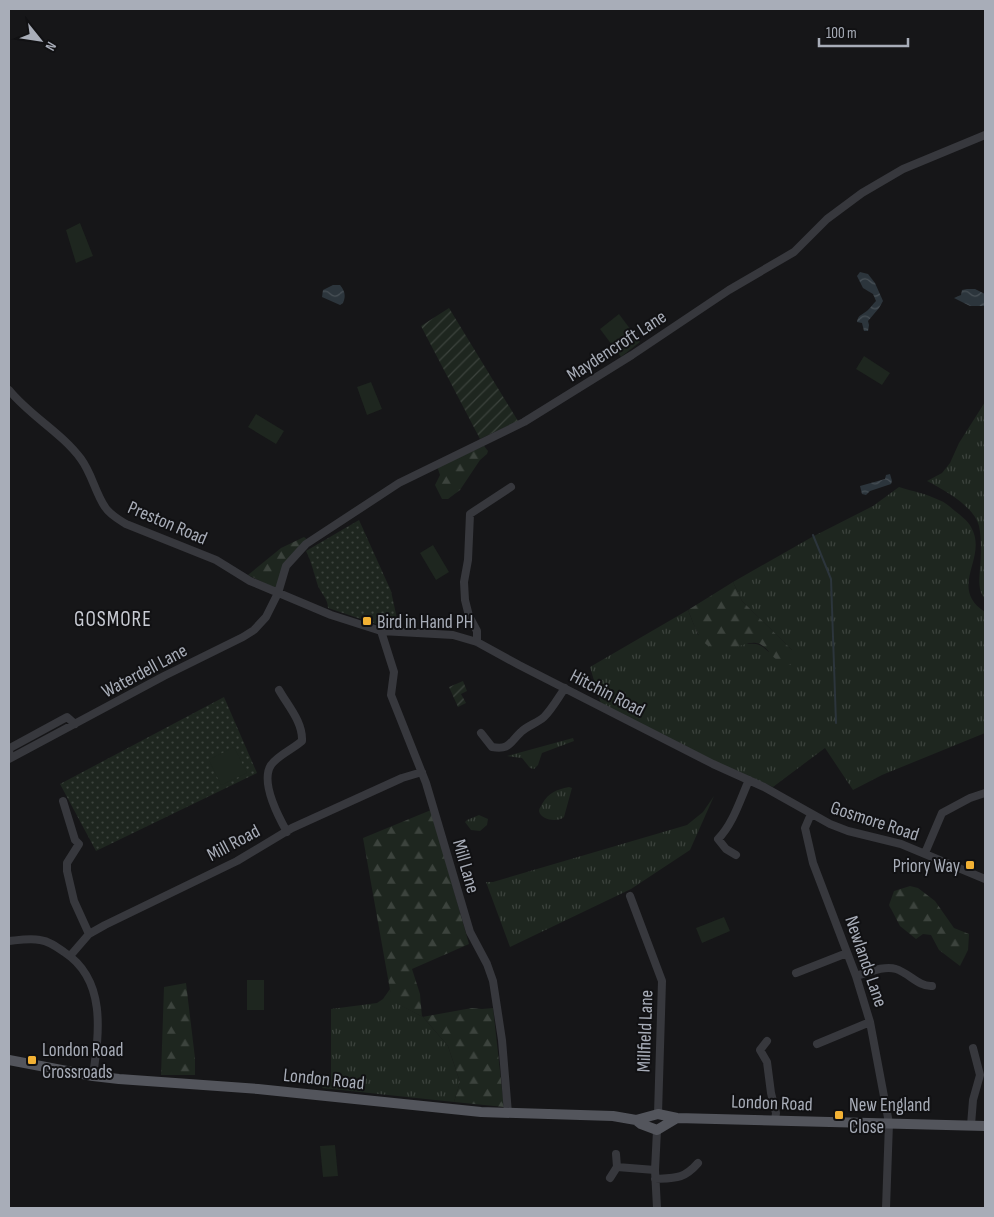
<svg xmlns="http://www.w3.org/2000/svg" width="994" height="1217" font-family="'Sofia Sans Condensed',sans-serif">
	<defs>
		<pattern id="grass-tufts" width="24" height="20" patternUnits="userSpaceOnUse" patternTransform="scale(1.25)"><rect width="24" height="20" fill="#1e261f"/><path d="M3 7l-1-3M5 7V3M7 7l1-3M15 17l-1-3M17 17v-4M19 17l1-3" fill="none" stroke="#3c433d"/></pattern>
		<pattern id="forest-firs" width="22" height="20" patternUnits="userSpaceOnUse" patternTransform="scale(1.25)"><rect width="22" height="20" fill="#1e261f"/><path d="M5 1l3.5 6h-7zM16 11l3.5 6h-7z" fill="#3c433d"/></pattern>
		<pattern id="park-dots" width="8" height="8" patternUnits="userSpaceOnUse" patternTransform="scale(1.25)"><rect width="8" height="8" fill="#1e261f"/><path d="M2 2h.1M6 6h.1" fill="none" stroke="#3c433d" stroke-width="1.8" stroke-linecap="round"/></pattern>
		<pattern id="garden-furrows" width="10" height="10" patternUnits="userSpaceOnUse" patternTransform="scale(1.25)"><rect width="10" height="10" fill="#1e261f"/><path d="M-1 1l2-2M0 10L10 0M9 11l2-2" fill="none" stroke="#3c433d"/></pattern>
		<pattern id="water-waves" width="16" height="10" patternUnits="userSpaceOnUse" patternTransform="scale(1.25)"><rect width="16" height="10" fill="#2c353c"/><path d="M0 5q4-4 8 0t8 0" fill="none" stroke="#485056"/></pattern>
	</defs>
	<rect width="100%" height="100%" fill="#161618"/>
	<!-- grass -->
	<path fill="url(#grass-tufts)" d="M985,402V599C978,590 979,581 980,569C981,555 982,540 979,526C974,506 944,490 927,481L942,473L950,463L959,443Z
		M899,487C912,491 927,494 939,500C945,502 950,507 955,511C960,515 968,521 971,527C989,558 947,587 985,612V733L882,775L853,790L825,748L773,787L716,763L601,704L590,667L688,610L698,635L749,644C759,643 762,646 769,652L792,650L742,601L733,582L812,537L873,506Z
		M573,738L574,741L542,753L538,765L534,769L530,768L522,758L507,756Z
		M569,787L572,788L564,817C559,822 541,821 539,811C539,808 541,807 542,804C549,792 556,790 569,787Z
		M714,796L690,850L631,889L510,947L486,882H493L687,825L703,812Z
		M479,815L488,819L487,825L480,831L471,830L465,822L467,820Z
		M390,989L393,1001L423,1017L448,1046L460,1082L454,1102L322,1088L331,1077V1009L377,1003L383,999Z"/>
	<!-- forest -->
	<path fill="url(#forest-firs)" d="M484,446L488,451L487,454L480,460L460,490L448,499H442L435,485L440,475L437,466Z
		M304,537L308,540L290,558L277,589L248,575L281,548Z
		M733,582L742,601L792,650L795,657L791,665C771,664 770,645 756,643C749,642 740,646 734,648C702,656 698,634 688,610Z
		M431,810L469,944L412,969L420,994L422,1017L472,1008L482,1009L493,1008L504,1107L454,1102L460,1082L448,1046L423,1017L392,1001L363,838Z
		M910,886L918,888L935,901L954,928L969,934L968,950L960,966L939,950L931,935L923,934L916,939L900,926L889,905L894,891Z
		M186,983L195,1058V1075H161L164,987Z"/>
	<!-- park -->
	<path fill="url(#park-dots)" d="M359,520L391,591L399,628L382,626L328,608C328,599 321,593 318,586C314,574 312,563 306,551Z
		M224,697L257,773L96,851L60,784Z"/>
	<!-- garden -->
	<path fill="url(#garden-furrows)" d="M449,308L518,421L480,439L421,326Z
		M463,681L467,691L461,694L466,703L458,707L449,687Z"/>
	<!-- pitch -->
	<path fill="#1e261f" d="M80,223L93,256L76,263L66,230Z
		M619,314L640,342L621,357L600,329Z
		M864,356L890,373L882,385L856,369Z
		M371,382L382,409L367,415L357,387Z
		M256,414L284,431L276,444L248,427Z
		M433,545L449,572L436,580L420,553Z
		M234,747L247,773L221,785L209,760Z
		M724,917L730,931L702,943L696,928Z
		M247,980H264V1010H247Z
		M335,1145L338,1176L323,1177L320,1146Z"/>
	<!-- water -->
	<path fill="url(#water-waves)" d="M860,272L868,274L875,283L883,301L879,308L868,321L869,325L868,331H864L862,323L857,322C858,314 863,315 868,310C871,307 873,304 876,301L873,294L863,288L857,276Z
		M333,285H340C345,291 346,296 343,303L340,305L322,297L323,290Z
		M967,289H975L985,294V306H970L954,298L961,295L962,290Z
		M890,474L892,481L891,484L870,491L866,495L862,494L860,486L885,479L886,475Z"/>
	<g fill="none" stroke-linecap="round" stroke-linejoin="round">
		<!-- stream -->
		<path stroke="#2c353c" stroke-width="2" d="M813,535L831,579L836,723"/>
		<!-- minor -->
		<path stroke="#37383d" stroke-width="8" d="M9,390C30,416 61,432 81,459C92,474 95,492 105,507C110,515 118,519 126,524L216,560L250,581L331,615L381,631L453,635L477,642L519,665L713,764L764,787L830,824L848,831L901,844L985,879
			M381,631L394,672L391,695L426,783L470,932L487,964L493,981L502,1040L508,1113
			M477,642V631L469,616L465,600L464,582L468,560L470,514L511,487
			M279,690C288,706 303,722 302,741C293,749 278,755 271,765C260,782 278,816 287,832
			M481,733L492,747C510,750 509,743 521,732C527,726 537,723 544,717C552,709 558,698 565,688
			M9,752L10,748L67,717L75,724
			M9,759L164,676L243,637L254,630L266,617L278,593L286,566L306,544L399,483L524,422L632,355L729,290L794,252L827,219L862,193L903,169L985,135
			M63,801L75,840L79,844L67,863V871L74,901L89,934
			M811,814L805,828L813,863L856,976L870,1022L889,1123L886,1208
			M925,853L942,813L970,798L985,793
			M736,855L726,849L718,839C733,824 740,800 749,780
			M630,896L662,981L658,1114
			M9,941C19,940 30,938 40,940C49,941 57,947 64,952C107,980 99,1033 93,1076
			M70,956L89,934L105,925L237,861L292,828L402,778L422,772
			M796,973L847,953
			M856,976C867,973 884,965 896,969C909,973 919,987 932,986
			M767,1041L760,1050L767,1062L771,1093L776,1113L775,1120
			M817,1044L870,1022
			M971,1125L973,1100L980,1075L973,1048
			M616,1154L617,1167
			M610,1178L617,1167L655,1170
			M655,1179C676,1178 684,1179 698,1163
			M657,1208L655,1170L657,1130"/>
		<!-- major -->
		<path stroke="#53555c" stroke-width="10" d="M9,1060L93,1076L119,1079L258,1089L481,1112L613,1116L636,1120L658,1114L677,1118L985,1126
			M636,1120L641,1124L657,1130L677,1118"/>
	</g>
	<!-- markers -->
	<g fill="#f2b134" stroke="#111113" stroke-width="2">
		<rect x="362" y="616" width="10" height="10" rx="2.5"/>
		<rect x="965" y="860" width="10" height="10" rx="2.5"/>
		<rect x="27" y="1055" width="10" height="10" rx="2.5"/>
		<rect x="834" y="1110" width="10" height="10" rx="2.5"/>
	</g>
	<g text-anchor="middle" stroke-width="4" stroke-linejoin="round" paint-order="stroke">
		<!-- street labels -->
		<g font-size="19" fill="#a8adb8" stroke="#111113">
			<text transform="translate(616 345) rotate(-33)" y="7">Maydencroft Lane</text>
			<text transform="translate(168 522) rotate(23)" y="7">Preston Road</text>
			<text transform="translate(144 670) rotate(-28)" y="7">Waterdell Lane</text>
			<text transform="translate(608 692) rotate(27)" y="7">Hitchin Road</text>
			<text transform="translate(875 820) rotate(18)" y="7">Gosmore Road</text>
			<text transform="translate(233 842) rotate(-28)" y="7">Mill Road</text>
			<text transform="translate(467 866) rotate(74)" y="7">Mill Lane</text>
			<text transform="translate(867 961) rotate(71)" y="7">Newlands Lane</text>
			<text transform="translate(644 1031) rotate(-88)" y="7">Millfield Lane</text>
			<text transform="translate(324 1078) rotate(6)" y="7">London Road</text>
			<text transform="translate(772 1102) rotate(2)" y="7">London Road</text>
		</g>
		<!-- poi labels -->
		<g font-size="19" fill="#a8adb8" stroke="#111113" text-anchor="start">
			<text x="377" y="628">Bird in Hand PH</text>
			<text x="960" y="872" text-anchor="end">Priory Way</text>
			<text x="42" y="1056">London Road<tspan x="42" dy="22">Crossroads</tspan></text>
			<text x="849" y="1111">New England<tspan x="849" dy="22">Close</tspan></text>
		</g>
		<!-- quarter labels -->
		<g font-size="21" letter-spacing="1" fill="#c9ccd4" stroke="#111113">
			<text x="113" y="626">GOSMORE</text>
		</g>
	</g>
	<!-- border -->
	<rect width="994" height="1217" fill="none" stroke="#a8adb8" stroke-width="20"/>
	<!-- north arrow -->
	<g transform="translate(40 40) rotate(120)" stroke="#111113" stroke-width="4" paint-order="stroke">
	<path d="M0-4L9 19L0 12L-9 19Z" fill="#a8adb8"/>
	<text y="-8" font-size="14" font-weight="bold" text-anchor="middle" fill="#a8adb8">N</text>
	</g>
	<!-- scale -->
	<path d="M819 38v8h89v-8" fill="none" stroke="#a8adb8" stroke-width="2.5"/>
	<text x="826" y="38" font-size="15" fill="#a8adb8" stroke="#111113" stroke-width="4" paint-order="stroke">100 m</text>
</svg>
